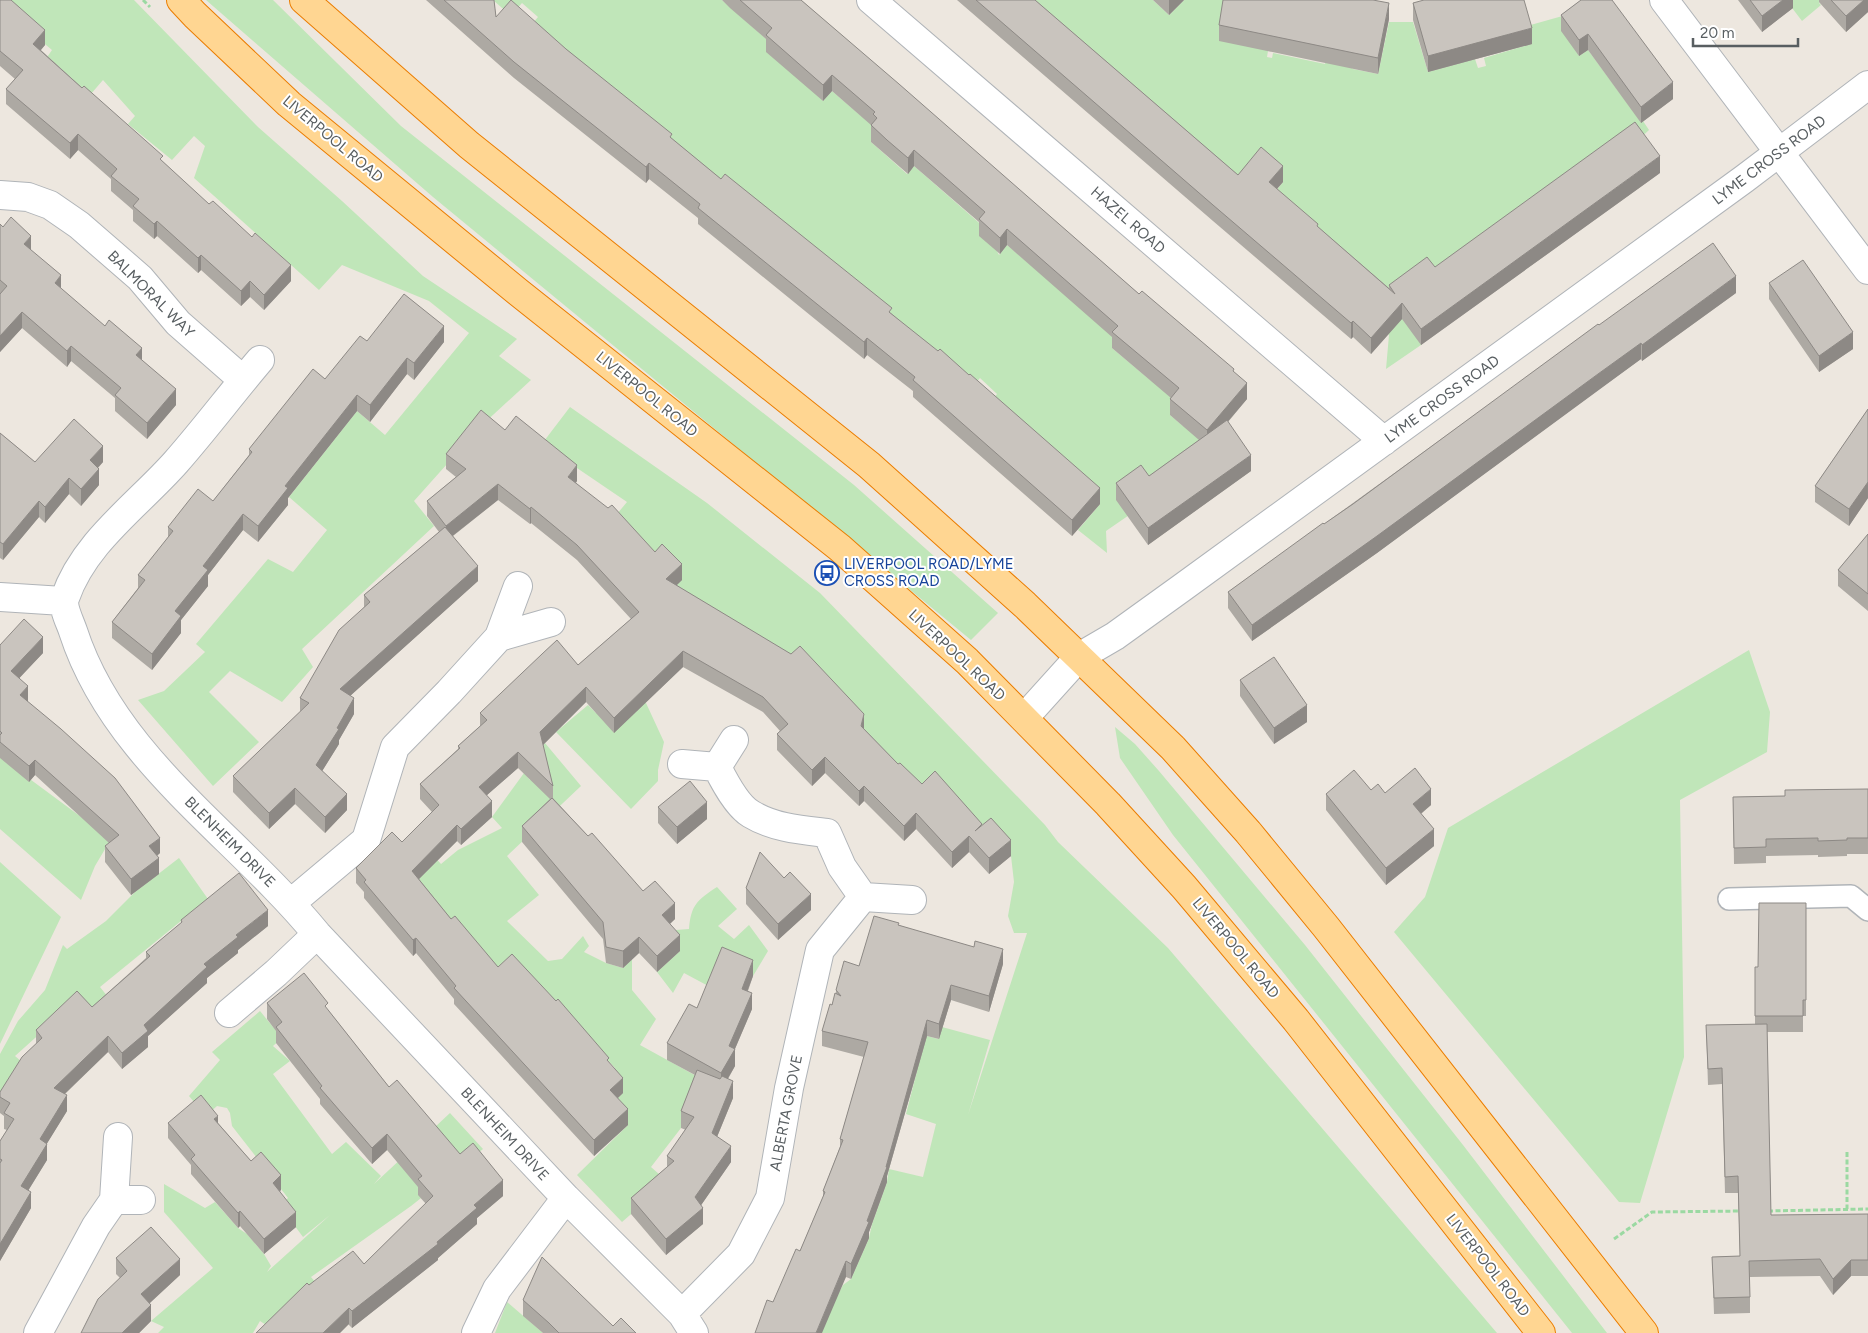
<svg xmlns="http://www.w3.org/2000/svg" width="1868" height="1333" font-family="Figtree,sans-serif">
	<rect width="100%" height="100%" fill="#ede7df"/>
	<!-- green -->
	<path fill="#c0e6b9" d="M0,0H134L258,127L342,201L423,276L517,339L499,356L531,380L481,426L414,501L434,526L302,649L313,667L282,702L230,671L209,692L259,742L213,786L138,700L164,691L205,652L196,644L268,559L293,572L327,530L289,497L357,411L385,435L469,333L429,301L342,265L319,290L194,178L205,146L194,136L172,160L128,124L135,116L103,80L84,102L41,66L52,50L9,14Z
		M206,0H273L401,126L854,485L998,613L971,640L433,197Z
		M493,0H722L772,44L823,101L832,91L861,116L883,92L871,142L907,174L914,166L985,228L999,255L1007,245L1120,340L1112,348L1150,380L1186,396L1170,415L1183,426L1238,440L1106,531L1107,553L1078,530L1100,504L988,406L997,394L980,378L969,391L527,30L538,17L522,3L511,16Z
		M1016,0H1153L1169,15L1184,0H1227L1268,51L1267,57L1272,58L1273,53L1325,64L1328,47L1353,69L1378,74L1389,22H1413L1428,72L1475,59L1478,68L1486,66L1484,58L1531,44L1527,26L1566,15L1579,56L1588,50L1641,122L1643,121L1649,130L1421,345L1386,369L1389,335L1271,197L1283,182L1261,164L1215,218Z
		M1786,0H1821L1819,3L1821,5L1802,21Z
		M570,407L707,503L820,593L1045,825L1058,842L1168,948L1497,1333H818L843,1285L851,1279L869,1238L872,1224L887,1182L889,1169L923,1177L936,1124L906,1114L917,1071L851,1053L859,1027L880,1023L938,1039L942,1027L990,1040L968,1115L1027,933H1014L1008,916L1014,882L1011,856L991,834L922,800L862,737L864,727L856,720L688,607L612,520L627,502L574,466H525Z
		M1749,650L1770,712L1767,752L1680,800L1684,1057L1640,1203L1619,1202L1394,932L1425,897L1448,828Z
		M629,685L646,703L664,742L658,770V781L631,809L556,732L588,705L596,713Z
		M1115,727L1135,744L1159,771L1305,945L1463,1145L1607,1333H1572L1173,835L1120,758Z
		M545,743L581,786L507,856L539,895L507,921L548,961L562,959L583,936L589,946L584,952L606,963L623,968L632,959V990L656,1019L640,1045L700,1078L681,1128L651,1167L668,1182L622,1222L577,1175L628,1125L610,1105L609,1074L615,1068L562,1011L498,983L455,931L409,866L425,846L441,864L458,850L502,828L492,817L524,773L530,780L534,754Z
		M0,757L111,839L95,866L81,900L0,829Z
		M179,858L208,899L100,987L112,1002L91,1022L74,1003L15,1056L37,1075L0,1108V1054L18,1021L45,990L63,945L67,949L106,921L135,892Z
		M0,862L61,917L0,1044Z
		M717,887L737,909L718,926L734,939L749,925L768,951L753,976L722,963L712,988L684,973L673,993L657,972L680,951L662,931L689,929C691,905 697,900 717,887Z
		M260,1011L282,1038L273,1046L290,1061L273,1074L332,1154L346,1142L381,1176L374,1184L450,1113L483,1149L411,1206L311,1277L323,1291L275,1331L260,1321L253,1333H158L164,1327L151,1321L213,1268L164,1212V1184L205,1208L215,1202L238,1228L247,1234L264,1254L271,1266L267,1272L330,1215L303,1237L280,1206L288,1198L232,1126L230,1113L227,1108L217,1106L206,1116L189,1096L220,1060L212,1052Z
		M507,1302L543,1333H495Z"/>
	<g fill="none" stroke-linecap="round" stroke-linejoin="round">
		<defs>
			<path id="service" d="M1729,899L1851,896L1868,910"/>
			<path id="minor" d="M871,0L1384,441
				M1664,0L1868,270
				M0,195L28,197L50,205L79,225L140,278L178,323L243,380
				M260,360C232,393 205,429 176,462C138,505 84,542 65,598C62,607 70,622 73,631C114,758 235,834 317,934L566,1198L682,1314L694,1333
				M0,597L63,601
				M499,637L518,586
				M1024,718L1079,657L1115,636L1183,587L1744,179L1868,85
				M682,764L717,767L734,740
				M717,767C724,781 737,806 751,814C774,828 801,830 827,833L842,867L863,897
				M291,903L366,840L395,747L449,692L499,637L551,622
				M229,1013L276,973L317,934
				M114,1200L118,1137
				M682,1314L741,1254L770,1198L789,1088L820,950L863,897L912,900
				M38,1333L96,1226L114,1200H141
				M476,1333L497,1289L566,1198"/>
			<path id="trunk" d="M181,0L195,15L289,104L518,292L840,548L967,661L1108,804L1184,887L1296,1020L1541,1333
				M304,0L469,145L869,465L1025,605L1173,748L1248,832L1326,927L1644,1333"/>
		</defs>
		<!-- service casing -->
		<use href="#service" stroke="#b0b4b8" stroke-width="24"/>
		<!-- minor casing -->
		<use href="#minor" stroke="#b0b4b8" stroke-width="30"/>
		<!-- trunk casing -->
		<use href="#trunk" stroke="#eb7d00" stroke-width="30"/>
		<!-- path -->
		<path stroke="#9bd9a2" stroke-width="3" stroke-dasharray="5 2.5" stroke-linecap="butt" d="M143,0L150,7
			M1847,1152V1209
			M1768,1211L1868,1209
			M1614,1239L1652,1212L1742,1211"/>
		<!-- service -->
		<use href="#service" stroke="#fff" stroke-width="21"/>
		<!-- minor -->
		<use href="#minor" stroke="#fff" stroke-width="28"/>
		<!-- trunk -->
		<use href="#trunk" stroke="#ffd692" stroke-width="28"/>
	</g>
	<!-- wall -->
	<path fill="#ada9a3" d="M0,0L45,45L41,50L163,162L291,281L264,310L250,297L241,306L201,270L198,273L157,236L154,239L133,221V210L111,191V179L78,150L70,159L6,104V89L15,79L0,66Z
		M426,0H494L496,17L566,49L672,139L721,179L892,314L1100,504L1072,536L913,397V391L867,355L864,359L698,224V218L649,179L646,183L514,78Z
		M722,0H801L1139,294L1234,373L1247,399L1228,422L1251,471L1148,545L1116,500V483L1149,476L1199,440L1170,415V399L1171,398L1112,348V337L1007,245L1000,254L979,236V222L914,166L908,174L871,142V125L832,91L823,101L766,52V39L730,8Z
		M957,0H1035L1238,175L1283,182L1277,189L1318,227L1389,288V285L1435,267L1660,173L1421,345L1402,319L1371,354L1353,337L1351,339L1213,221Z
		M1153,0H1184L1169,15Z
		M1581,0L1673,99L1641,123L1588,50L1579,56L1561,31V15Z
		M1738,0H1793V8L1762,32Z
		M1819,0H1868V12L1846,32L1819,2Z
		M1413,3L1532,44L1428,72L1413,20Z
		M1389,19L1378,74L1219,41V25Z
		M0,224L31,250L61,289L142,361L176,405L147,439L115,411V398L71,361L67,367L22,328L0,352Z
		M1769,283L1853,349L1819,372L1769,299Z
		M1736,293L1642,361L1641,359L1598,390L1377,553L1252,641L1228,608V592L1324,524L1599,325Z
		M367,341L444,342L414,380L407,374L370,422L357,411L288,498V505L258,542L243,530L208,575V586L181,620V633L152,670L112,638V622L138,588V575L168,538V527L213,501L249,455V449Z
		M1868,409V498L1849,526L1815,502V486Z
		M505,430L577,481L576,483L655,552L682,580L677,585L864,729L898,764L922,784L1011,856L989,874L969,852L952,868L916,829L904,841L864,801L859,806L825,773L812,786L777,750V734L780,731L763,712L683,667L614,733L586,702L543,745L553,786V798L588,836L643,891L675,919L670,924L680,951L657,972L639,953L623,968L606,963L603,939L522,842V826L550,799L518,768L487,795L492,817L461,845L457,841L419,879L451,919L498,967L609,1063L623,1093L618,1098L628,1125L594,1156L454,1004V999L416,953L413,956L364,898V892L356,883V868L402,842L432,812L420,799V784L458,749V746L480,726V713L578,665L631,619L577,560L531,523L530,524L498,500L453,536L478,581L350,696L354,714L339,740V744L322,771L347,810L325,833L295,804L269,829L233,792V776L300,712V698L364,607V595L439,532L427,516V501L456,477L446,469V454Z
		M0,433L35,462H103L98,468L99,485L81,506L69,494L45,523L39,517L3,560L0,558Z
		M1868,534V611L1838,586V570Z
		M0,645L43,653L19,678L28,702L160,853L157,856L159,874L131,895L105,862V846L109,843L35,775L29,782L0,758Z
		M1240,680L1307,722L1274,744L1240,696Z
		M1868,789V854H1847V856L1818,857V855L1766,856V863L1734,864L1733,797L1785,796Z
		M1371,790L1385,793L1431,805L1421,814L1434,846L1386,885L1326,810V794Z
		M658,807L707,819L677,844L658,823Z
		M746,888L811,910L778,940L746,904Z
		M1806,903V1016H1803V1032H1767L1771,1215L1868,1214V1276H1851L1833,1295L1820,1276L1750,1277V1313L1714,1314L1712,1257L1740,1256L1738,1193H1725L1722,1084L1708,1085L1706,1025H1755V967H1758Z
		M181,920L268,926L238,950V953L207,978V983L148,1036V1047L122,1069L108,1052L65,1094L67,1111L47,1143V1160L28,1191L31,1208L0,1261V1141L7,1130L4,1129V1116L0,1113V1092L36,1044V1030L92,1007L146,958V952L181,923Z
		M899,925L1003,964L989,1012L951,1000L939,1039L927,1036L887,1176V1182L869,1232V1238L851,1279L846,1277L773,1302L800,1251L823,1197V1191L840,1147V1139L864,1057L822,1046V1031L836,994V990Z
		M753,976L748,991L752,1009L735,1049V1066L728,1079L733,1098L717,1137L731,1162L701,1205L703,1224L666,1255L631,1214V1198L667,1167V1156L686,1130L681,1128V1111L695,1075L667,1060V1043L697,1008Z
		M267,1003L328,1010L389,1087L503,1196L477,1218V1224L438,1258V1260L352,1328L309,1285L364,1264L426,1204L418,1195V1187L387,1150L372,1164L320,1104V1099L276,1043V1031L267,1019Z
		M168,1123H218L251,1161L281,1190L280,1191L296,1227L264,1254L240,1226L238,1228L191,1174V1165L168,1138Z
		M116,1258L180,1275L150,1303L151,1321L139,1333H81L120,1278L116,1274Z
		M523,1300L613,1326L636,1333H543L523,1316Z"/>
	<!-- shaded-wall -->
	<path fill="#8d8985" d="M1169,0H1184L1169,15Z
		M1783,0H1793V8L1762,32V16Z
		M1864,0H1868V12L1846,32V16Z
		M1389,3V19L1378,74V58Z
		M1532,28V44L1428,72V56Z
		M45,30V45L33,59V44Z
		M1588,34V50L1579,56V40Z
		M832,75V91L823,101V85Z
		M1673,82V99L1641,123V107Z
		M78,134V150L70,159V143Z
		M914,150V166L908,174V158Z
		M1660,156V173L1421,345V329Z
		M649,163V179L646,183V167Z
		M1283,166V182L1269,198V182Z
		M157,221V236L154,239V224Z
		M1007,229V245L1000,254V238Z
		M31,236V252L24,244Z
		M201,255V270L198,273V258Z
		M291,265V281L264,310V295Z
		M61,275V291L55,283Z
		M1736,276V293L1642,361V345Z
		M250,281V297L241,306V291Z
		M1402,303V319L1371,354V338Z
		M22,312V328L0,352V336Z
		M1353,321V337L1351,339V323Z
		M444,326V342L414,380V363Z
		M1853,332V349L1819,372V356Z
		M867,338V355L864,359V342Z
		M1641,343V359L1377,553L1252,641V625Z
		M71,346V361L67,367V351Z
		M142,348V364L136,355Z
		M407,358V374L370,422V405Z
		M1247,383V399L1207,446V430Z
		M176,389V405L147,439V423Z
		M357,395V411L288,498V505L258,542V526L285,486Z
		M103,446V462L90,476V460Z
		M1251,455V471L1148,545V528Z
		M577,465V481L568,492V477Z
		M99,469V485L81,506V489Z
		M69,478V494L45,523V507Z
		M1868,482V498L1849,526V509Z
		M498,484V500L446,541V526Z
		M1100,488V504L1072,536V520Z
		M39,501V517L3,560V544Z
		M531,507V523L530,524V509Z
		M243,514V530L208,575V586L181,620V633L152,670V654L175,611L203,566Z
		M682,564V580L666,595V579Z
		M478,566V581L340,705V689Z
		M43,637V653L11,687V671Z
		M683,651V667L614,733V718Z
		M28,686V702L20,711V695Z
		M586,687V702L540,748V732Z
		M354,698V714L339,740V744L316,781V765Z
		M1307,705V722L1274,744V728Z
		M864,714V730L861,726Z
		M518,752V768L479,802V787Z
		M825,757V773L812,786V770Z
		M35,760V775L29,782V766Z
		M864,786V801L859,806V791Z
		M295,788V804L269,829V813Z
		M1431,789V805L1413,820V804Z
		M347,794V810L325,833V817Z
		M492,801V817L461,845V829Z
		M707,802V819L677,844V827Z
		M916,813V829L904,841V826Z
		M457,825V841L412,886V871Z
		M1434,829V846L1386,885V868Z
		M969,836V852L952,868V852Z
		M160,838V853L149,862V846Z
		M1011,840V856L989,874V858Z
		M159,858V874L131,895V879Z
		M811,894V910L778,940V924Z
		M675,903V919L662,931V915Z
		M268,910V926L238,950V953L207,978V983L148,1036V1047L122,1069V1053L144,1025L204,964L236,935Z
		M680,935V951L657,972V956Z
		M639,937V953L623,968V951Z
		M416,938V953L413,956V940Z
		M1003,949V964L989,1012V996Z
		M753,960V976L742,1005V989Z
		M951,985V1000L939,1039V1024Z
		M752,993V1009L734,1051L735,1049V1066L721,1090V1073L729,1046Z
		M927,1020V1036L887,1176V1182L869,1232V1238L851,1279V1264L867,1221L886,1167Z
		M108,1036V1052L54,1104V1088Z
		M623,1078V1093L610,1105V1090Z
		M733,1081V1098L712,1149V1133Z
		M67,1095V1111L40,1155V1139Z
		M628,1109V1125L594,1156V1140Z
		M218,1116V1130L214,1119Z
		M387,1134V1150L372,1164V1148Z
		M47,1144V1160L21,1202V1186Z
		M731,1146V1162L695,1214V1197Z
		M281,1175V1190L273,1198V1183Z
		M503,1180V1196L477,1218V1224L438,1258V1260L352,1328V1311L437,1242L474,1205Z
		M31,1192V1208L0,1261V1244Z
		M703,1208V1224L666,1255V1239Z
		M240,1211V1226L238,1228V1213Z
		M296,1212V1227L264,1254V1239Z
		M180,1259V1275L141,1311V1294Z
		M1851,1260V1276L1833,1295V1279Z
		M846,1261V1277L822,1333H816Z
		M151,1305V1321L139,1333H122Z
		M349,1308V1324L340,1333H323Z"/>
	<!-- building -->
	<path fill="#c9c4be" stroke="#8d8985" d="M0,0H11L45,30L33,44L82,88L84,86L163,156L160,159L209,204L213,201L252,237L255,233L291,265L264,295L250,281L241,291L201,255L198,258L157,221L154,224L133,206L139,199L111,176L117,169L78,134L70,143L6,89L23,70L0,51Z
		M444,0H494L496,17L511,0L566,49L672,134L670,137L721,179L725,174L892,308L889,312L938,351L940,349L969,375L970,374L1100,488L1072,520L913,380L915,377L867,338L864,342L698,208L700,204L649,163L646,167L514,62Z
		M740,0H801L899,84L1139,294L1142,291L1234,369L1233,371L1247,383L1207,430L1170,399L1179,388L1112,332L1118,326L1007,229L1000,238L979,219L985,212L914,150L908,158L887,140L871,125L877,118L873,114L875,112L832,75L823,85L766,35L772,28Z
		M976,0H1035L1238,175L1261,147L1283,166L1269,182L1318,224L1317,226L1395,294L1389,285L1427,257L1435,267L1635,122L1660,156L1421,329L1402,303L1371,338L1353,321L1351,323L1213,205Z
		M1223,0H1373L1389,3L1378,58L1219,25Z
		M1424,0H1524L1532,28L1428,56L1413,3Z
		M1581,0H1612L1673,82L1641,107L1588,34L1579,40L1561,15Z
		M1750,0H1783L1762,16Z
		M1831,0H1864L1846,16Z
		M11,217L31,236L24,244L61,275L55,283L105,326L109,320L142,348L136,355L176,389L147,423L115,395L121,388L71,346L67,351L22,312L0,336V294L7,286L0,280V224L3,227Z
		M1713,243L1736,276L1642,345L1641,343L1598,374L1377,536L1252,625L1228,592L1323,523L1324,524L1353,504L1598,324L1599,325Z
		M1803,260L1853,332L1819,356L1769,283Z
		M404,294L444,326L414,363L407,358L370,405L357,395L285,486L288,488L258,526L243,514L203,566L208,570L175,611L181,616L152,654L112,622L145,580L138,575L173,531L168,527L198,489L213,501L252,452L249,449L313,369L325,379L360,336L367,341Z
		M1868,409V482L1849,509L1815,486Z
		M481,410L505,430L516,416L577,465L568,477L608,508L612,505L655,552L662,544L682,564L666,579L791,654L800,646L864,714L861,726L898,764L900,763L922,784L935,771L982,824L975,831L991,818L1011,840L989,858L969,836L952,852L916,813L904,826L864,786L859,791L825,757L812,770L777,734L788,724L763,697L683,651L614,718L586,687L540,732L553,786L518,752L479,787L492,801L461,829L457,825L412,871L451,919L455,916L498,967L512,954L556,1001L558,999L609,1058L607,1060L623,1078L610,1090L628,1109L594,1140L454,988L456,986L416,938L413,940L364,882L366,880L356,868L392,832L402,842L439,805L420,784L460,748L458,746L487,720L480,713L542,654L557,640L578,665L639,612L577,545L531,507L530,509L498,484L446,526L427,501L466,469L446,454Z
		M74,419L103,446L90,460L99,469L81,489L69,478L45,507L39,501L3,544L0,542V433L35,462Z
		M1227,420L1251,455L1148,528L1116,483L1141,465L1149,476Z
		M445,527L478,566L340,689L354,698L337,728L339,729L316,765L347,794L325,817L295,788L269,813L233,776L309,703L300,698L339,630L370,602L364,595Z
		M1868,534V594L1838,570Z
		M24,619L43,637L11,671L28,686L20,695L61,729L115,778L160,838L149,846L159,858L131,879L105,846L119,835L35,760L29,766L0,742V735L2,733L0,731V645Z
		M1274,657L1307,705L1274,728L1240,680Z
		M1415,768L1431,789L1413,804L1434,829L1386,868L1326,794L1354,770L1371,790L1378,784L1385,793Z
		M690,781L707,802L677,827L658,807Z
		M1868,789V838H1847V840L1818,841V838L1766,839V847L1734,848L1733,797L1785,796V790Z
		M552,798L588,836L592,833L643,891L655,881L675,903L662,915L680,935L657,956L639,937L623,951L606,947L603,922L522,826Z
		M760,852L784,878L790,872L811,894L778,924L746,888Z
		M239,873L268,910L236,935L238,937L204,964L207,967L144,1025L148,1031L122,1053L108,1036L54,1088L67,1095L40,1139L47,1144L21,1186L31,1192L0,1244V1163L2,1160L0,1159V1141L14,1119L4,1113L10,1103L0,1097V1092L22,1057L42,1038L36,1030L77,991L92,1007L150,956L146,952L182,922L181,920Z
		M1759,903H1806V1000H1803V1016H1755V967H1758Z
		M874,916L899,923L898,925L974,947L975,941L1003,949L989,996L951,985L939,1024L927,1020L886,1167H887L867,1221L869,1222L851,1264L846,1261L816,1333H755L767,1300L773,1302L796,1249L800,1251L825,1192L823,1191L843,1140L840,1139L868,1042L822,1031L830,1004L832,1005L835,993L841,996L836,990L844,961L859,966Z
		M722,947L753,960L742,989L752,993L729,1046L735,1049L721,1073L667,1043L689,1004L697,1008Z
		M304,973L328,1003L325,1006L389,1087L397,1080L460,1154L473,1143L503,1180L474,1205L477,1208L437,1242L438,1244L352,1311L349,1308L323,1333H256L307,1283L309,1285L353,1251L364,1264L433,1196L418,1179L422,1176L387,1134L372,1148L320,1088L322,1086L276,1027L282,1022L267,1003Z
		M1767,1024L1771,1215L1868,1214V1260H1851L1833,1279L1820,1259L1749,1261L1750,1297L1714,1298L1712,1257L1740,1256L1738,1176L1725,1177L1722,1068L1708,1069L1706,1025Z
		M697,1070L720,1079L722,1076L733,1081L712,1133L731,1146L695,1197L703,1208L666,1239L631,1198L674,1161L667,1156L694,1117L681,1111Z
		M201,1095L218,1116L214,1119L251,1161L261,1152L281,1175L273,1183L296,1212L264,1239L240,1211L238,1213L191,1159L195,1155L168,1123Z
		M151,1227L180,1259L141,1294L151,1305L122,1333H81L98,1299L127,1271L116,1258Z
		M542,1257L613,1326L621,1318L636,1333H559L549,1323L523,1300Z"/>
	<!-- icons -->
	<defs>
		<symbol id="bus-ring" viewBox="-11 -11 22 22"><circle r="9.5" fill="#fff" stroke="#1a4fb4" stroke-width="1.5"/><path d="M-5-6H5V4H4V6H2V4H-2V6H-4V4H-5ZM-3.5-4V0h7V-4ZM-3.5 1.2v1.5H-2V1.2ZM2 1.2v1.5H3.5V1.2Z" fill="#1a4fb4"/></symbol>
	</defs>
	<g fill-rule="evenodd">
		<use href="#bus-ring" x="813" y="559" width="28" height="28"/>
	</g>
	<g text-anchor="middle" stroke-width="4" stroke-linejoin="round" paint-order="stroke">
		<!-- street labels -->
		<g font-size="15" fill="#585e61" stroke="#fff">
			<text transform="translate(333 139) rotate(40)" y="5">LIVERPOOL ROAD</text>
			<text transform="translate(1769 160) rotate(-37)" y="5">LYME CROSS ROAD</text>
			<text transform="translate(1128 220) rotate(41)" y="5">HAZEL ROAD</text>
			<text transform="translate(151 294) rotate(45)" y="5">BALMORAL WAY</text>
			<text transform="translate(647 394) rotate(39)" y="5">LIVERPOOL ROAD</text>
			<text transform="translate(1442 399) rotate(-36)" y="5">LYME CROSS ROAD</text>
			<text transform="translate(957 655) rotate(43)" y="5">LIVERPOOL ROAD</text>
			<text transform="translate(230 842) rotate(45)" y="5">BLENHEIM DRIVE</text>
			<text transform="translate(1236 948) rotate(50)" y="5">LIVERPOOL ROAD</text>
			<text transform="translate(786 1113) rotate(-79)" y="5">ALBERTA GROVE</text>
			<text transform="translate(505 1134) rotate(47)" y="5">BLENHEIM DRIVE</text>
			<text transform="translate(1488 1265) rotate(52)" y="5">LIVERPOOL ROAD</text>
		</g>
		<!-- transit labels -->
		<g font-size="15" fill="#164399" stroke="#fff" text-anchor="start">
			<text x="844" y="569">LIVERPOOL ROAD/LYME<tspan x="844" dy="17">CROSS ROAD</tspan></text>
		</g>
	</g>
	<!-- scale -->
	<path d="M1693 38v8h105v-8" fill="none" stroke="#585e61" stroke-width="2.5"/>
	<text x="1700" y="38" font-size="15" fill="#585e61" stroke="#ffffff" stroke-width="4" paint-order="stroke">20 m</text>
</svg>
